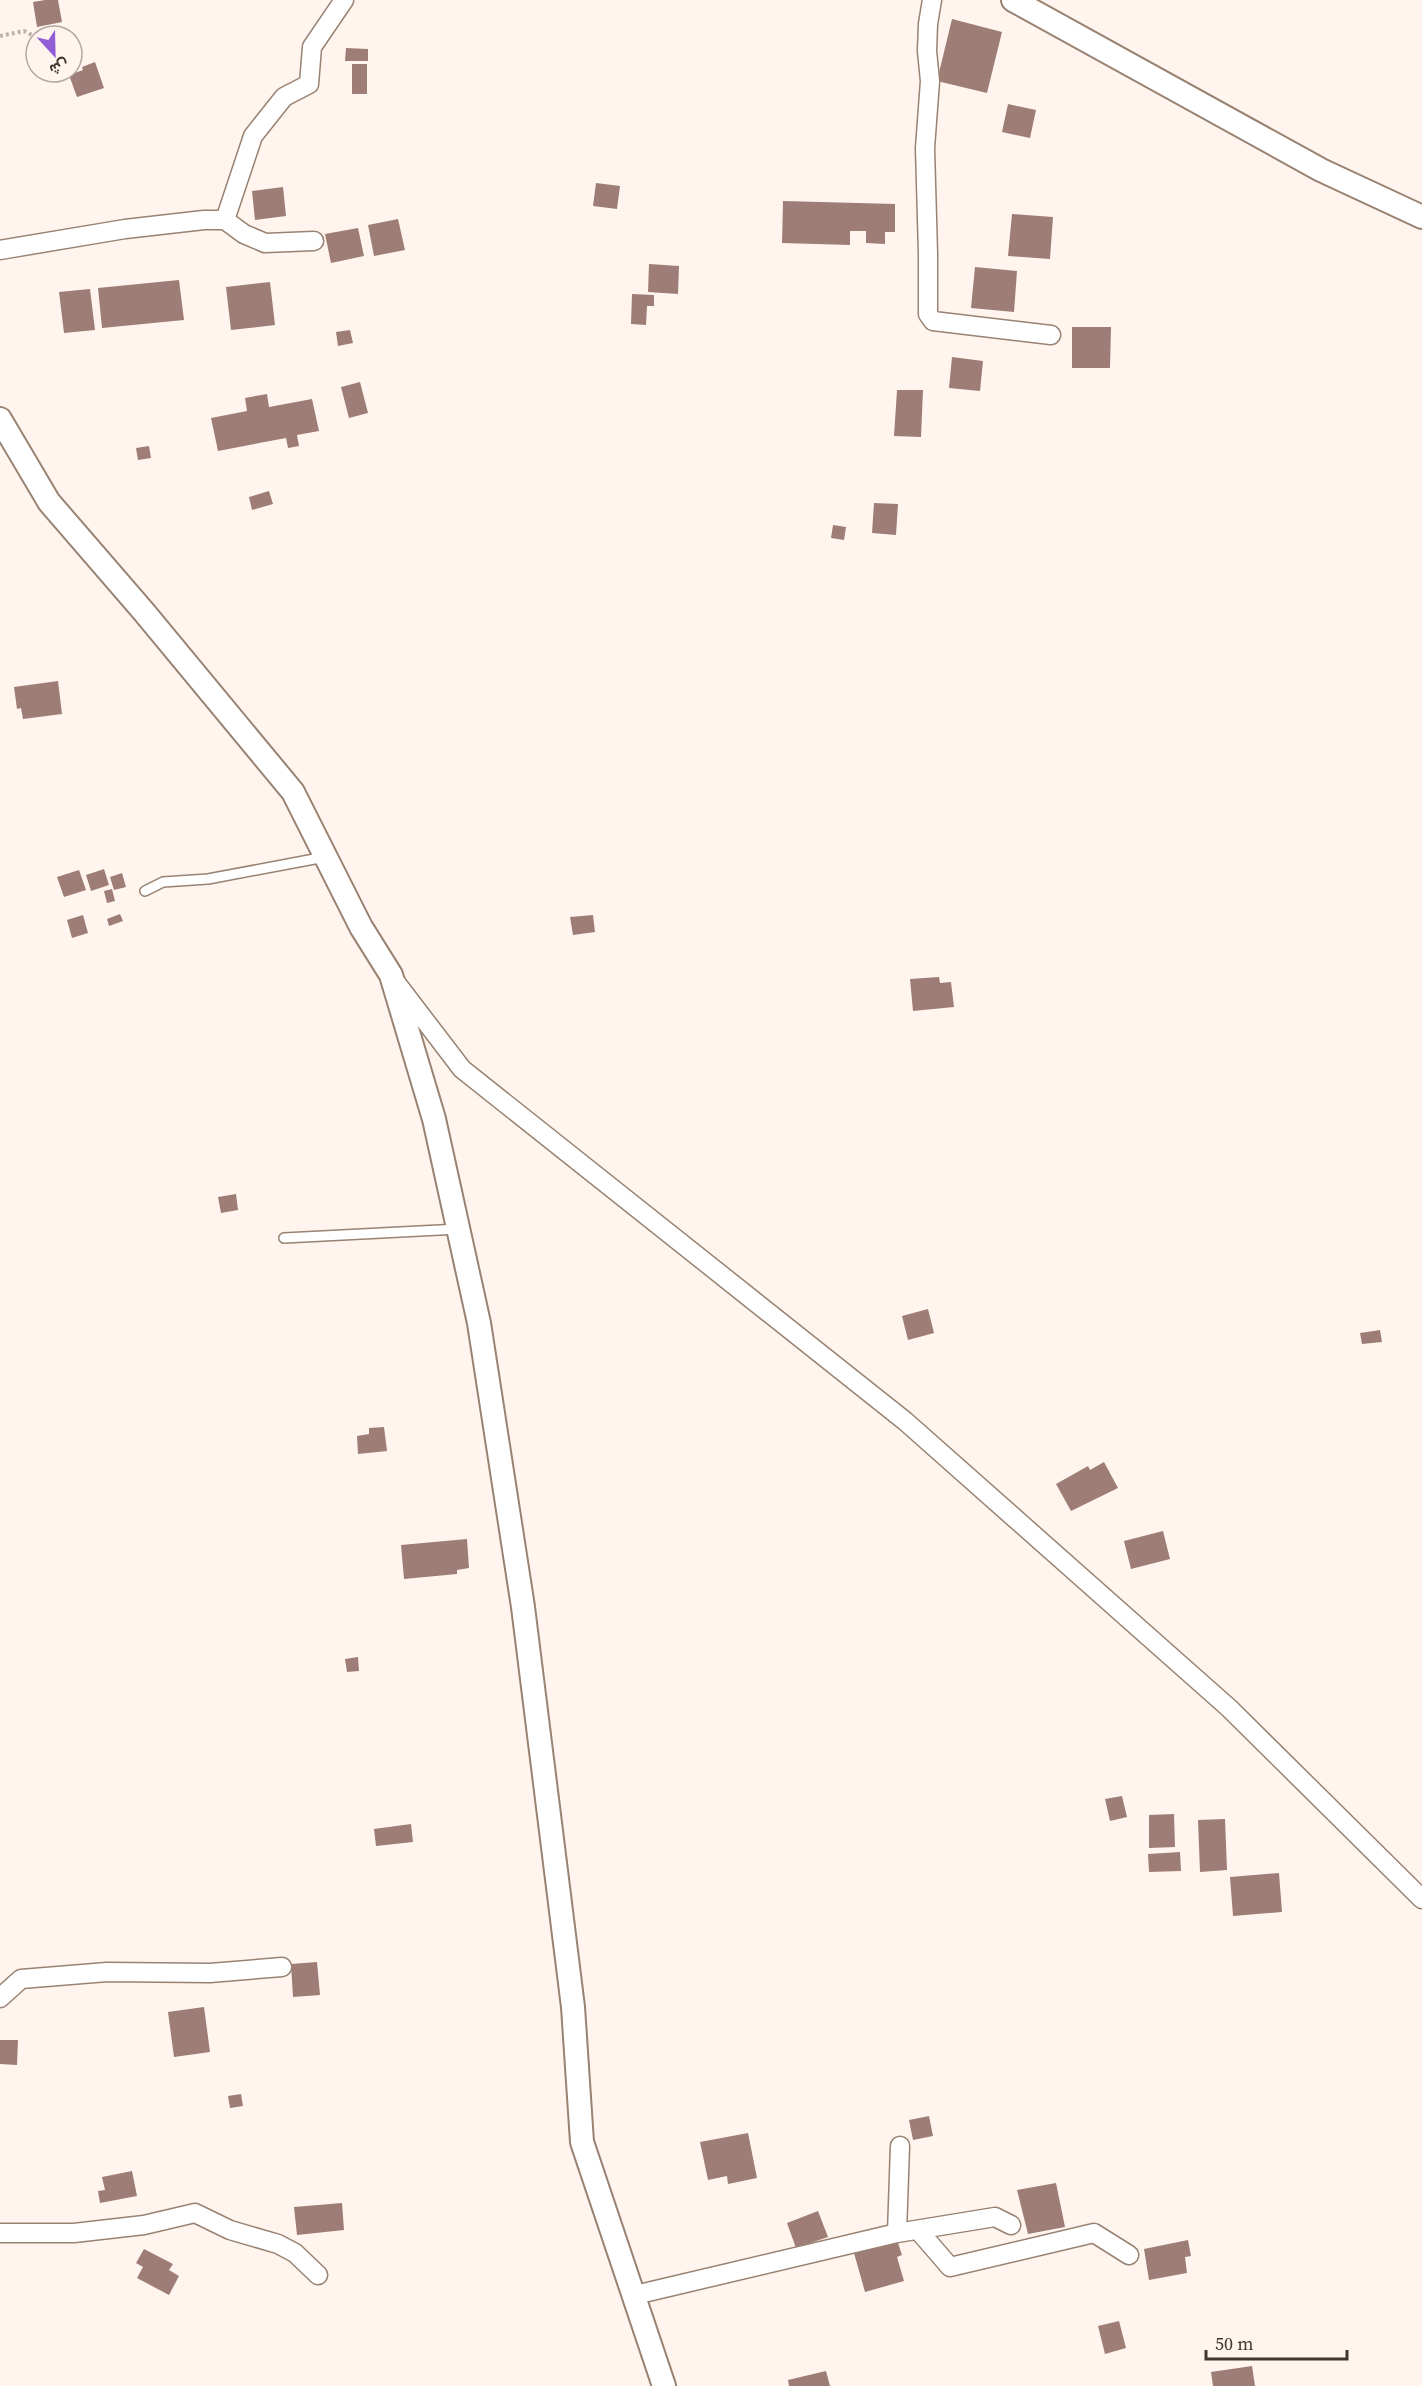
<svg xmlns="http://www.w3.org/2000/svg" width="1422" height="2386" font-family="'Source Serif 4',Vazirmatn,serif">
	<rect width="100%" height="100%" fill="#fff5ee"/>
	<!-- building -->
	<path fill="#9d7d76" d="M45,0H58L62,22L37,27L33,2Z
		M952,19L1002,32L987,93L937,81Z
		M346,48L368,49V61H345Z
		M95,62L104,88L77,97L69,75L83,70L82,67Z
		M352,64H367V94H352Z
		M1008,104L1036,110L1030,138L1002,132Z
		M596,183L620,186L617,209L593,206Z
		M283,187L286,216L255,220L252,191Z
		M783,201L895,204V232H885V244L866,243V231H850V245L782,243Z
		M1012,214L1053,217L1050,259L1008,256Z
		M398,219L405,250L374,256L368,225Z
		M358,228L364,256L331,263L325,234Z
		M649,264L679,266L678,294L648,292Z
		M975,267L1017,271L1014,312L971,308Z
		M179,280L184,320L102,328L98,288Z
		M270,282L275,325L231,330L226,287Z
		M90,289L95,330L64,333L59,292Z
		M632,294L654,295V306H647L646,325L631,324Z
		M1072,327H1111L1110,368H1072Z
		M350,330L353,343L338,346L336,332Z
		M952,357L983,361L980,391L949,388Z
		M360,382L368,413L349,418L341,387Z
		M897,390H923L921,437L894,436Z
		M267,394L269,407L312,399L319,431L297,435L299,446L288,448L286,438L218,451L211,418L247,411L245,398Z
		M149,446L151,458L138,460L136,448Z
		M269,491L273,504L252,510L249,497Z
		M874,503L898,504L896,535L872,533Z
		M833,525L846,527L844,540L831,538Z
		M58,681L62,714L23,719L21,708L17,709L14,687Z
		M104,869L109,885L91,891L86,875Z
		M79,870L86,890L64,897L57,877Z
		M122,873L126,887L114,890L110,877Z
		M112,889L115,901L107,903L104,891Z
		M120,914L123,921L109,926L107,919Z
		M83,915L88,933L72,938L67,920Z
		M593,915L595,932L573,935L570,917Z
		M939,977L940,983L951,982L954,1007L913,1011L910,979Z
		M236,1194L238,1210L221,1213L218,1197Z
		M928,1309L934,1333L908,1340L902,1316Z
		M1380,1330L1382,1342L1362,1344L1360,1333Z
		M384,1427L387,1451L358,1454L357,1436L369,1434V1428Z
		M1104,1462L1118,1488L1071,1511L1056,1484L1088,1466L1090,1470Z
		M1163,1531L1170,1559L1131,1569L1124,1541Z
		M467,1539L469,1568L457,1570V1574L404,1579L401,1545Z
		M358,1657L359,1671L347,1672L345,1659Z
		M1122,1796L1127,1817L1110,1821L1105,1799Z
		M1174,1814L1175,1847L1149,1848V1815Z
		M1225,1819L1227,1870L1200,1872L1198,1820Z
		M411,1824L413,1842L376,1846L374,1829Z
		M1180,1852L1181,1871L1149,1872L1148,1854Z
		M1279,1873L1282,1912L1233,1916L1230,1877Z
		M317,1962L320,1995L293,1997L291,1964Z
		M204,2007L210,2052L174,2057L168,2012Z
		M0,2040H18L17,2065L0,2064Z
		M241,2094L243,2106L230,2108L228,2096Z
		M929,2116L933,2136L913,2140L909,2120Z
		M748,2133L757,2178L728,2184L727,2176L708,2180L700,2142Z
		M132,2171L137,2196L100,2203L98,2191L105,2190L102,2177Z
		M1056,2183L1065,2227L1028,2234L1017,2190Z
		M342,2203L344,2230L297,2235L294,2207Z
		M818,2211L828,2237L796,2248L787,2223Z
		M897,2240L902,2255L897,2257L904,2281L865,2292L854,2253Z
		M1188,2240L1191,2256L1185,2257L1187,2273L1149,2280L1144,2249Z
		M144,2249L173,2264L169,2270L179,2276L169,2295L137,2278L143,2267L136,2263Z
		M1119,2321L1126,2348L1105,2354L1098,2326Z
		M1252,2366L1255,2386H1213L1211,2372Z
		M826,2371L830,2386H789L788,2380Z"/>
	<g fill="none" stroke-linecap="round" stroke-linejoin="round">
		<defs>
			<path id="service" d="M145,891L163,882L208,879L325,857
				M284,1238L459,1229"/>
			<path id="minor" d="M932,0L928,24L927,51L930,81L925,148L928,254V314L933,321L1051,335
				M225,220L253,136L284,97L309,84L312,47L344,0
				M0,250L125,229L204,220H225L244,234L265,243L314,241
				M397,984L462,1069L905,1421L1229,1708L1422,1899
				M0,1998L21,1979L107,1972L210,1973L282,1967
				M918,2230L950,2267L1094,2233L1129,2255
				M0,2233H74L144,2225L195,2213L230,2230L278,2244L295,2253L318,2275
				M897,2233L900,2146
				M635,2295L897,2233L995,2217L1011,2225"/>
			<path id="tertiary" d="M1013,0L1321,170L1422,217
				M0,419L49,502L144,612L293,792L361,927L391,975L434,1119L479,1323L523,1607L573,2007L582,2142L664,2386"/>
		</defs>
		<!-- service casing -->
		<use href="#service" stroke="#988272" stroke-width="12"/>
		<!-- minor casing -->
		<use href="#minor" stroke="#988272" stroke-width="21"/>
		<!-- tertiary casing -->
		<use href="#tertiary" stroke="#988272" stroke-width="26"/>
		<!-- path -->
		<path stroke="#bdb3ac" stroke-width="4" stroke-dasharray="3 3" stroke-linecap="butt" d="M0,36L24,31L36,37"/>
		<!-- service -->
		<use href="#service" stroke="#fff" stroke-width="9"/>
		<!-- minor -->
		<use href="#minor" stroke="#fff" stroke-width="18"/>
		<!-- tertiary -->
		<use href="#tertiary" stroke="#fff" stroke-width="22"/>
	</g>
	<!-- north arrow -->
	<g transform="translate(54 54) rotate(158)"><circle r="28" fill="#fff5ee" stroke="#b3a9a2" stroke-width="1.5"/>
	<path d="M0-4.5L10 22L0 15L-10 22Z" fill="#915ed8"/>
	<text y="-9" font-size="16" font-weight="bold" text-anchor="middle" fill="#403730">ش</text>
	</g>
	<!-- scale -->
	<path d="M1206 2350v9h141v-9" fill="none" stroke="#403730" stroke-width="3"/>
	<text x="1215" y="2350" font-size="18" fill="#403730" stroke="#fff5ee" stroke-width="4.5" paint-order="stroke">50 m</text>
</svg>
